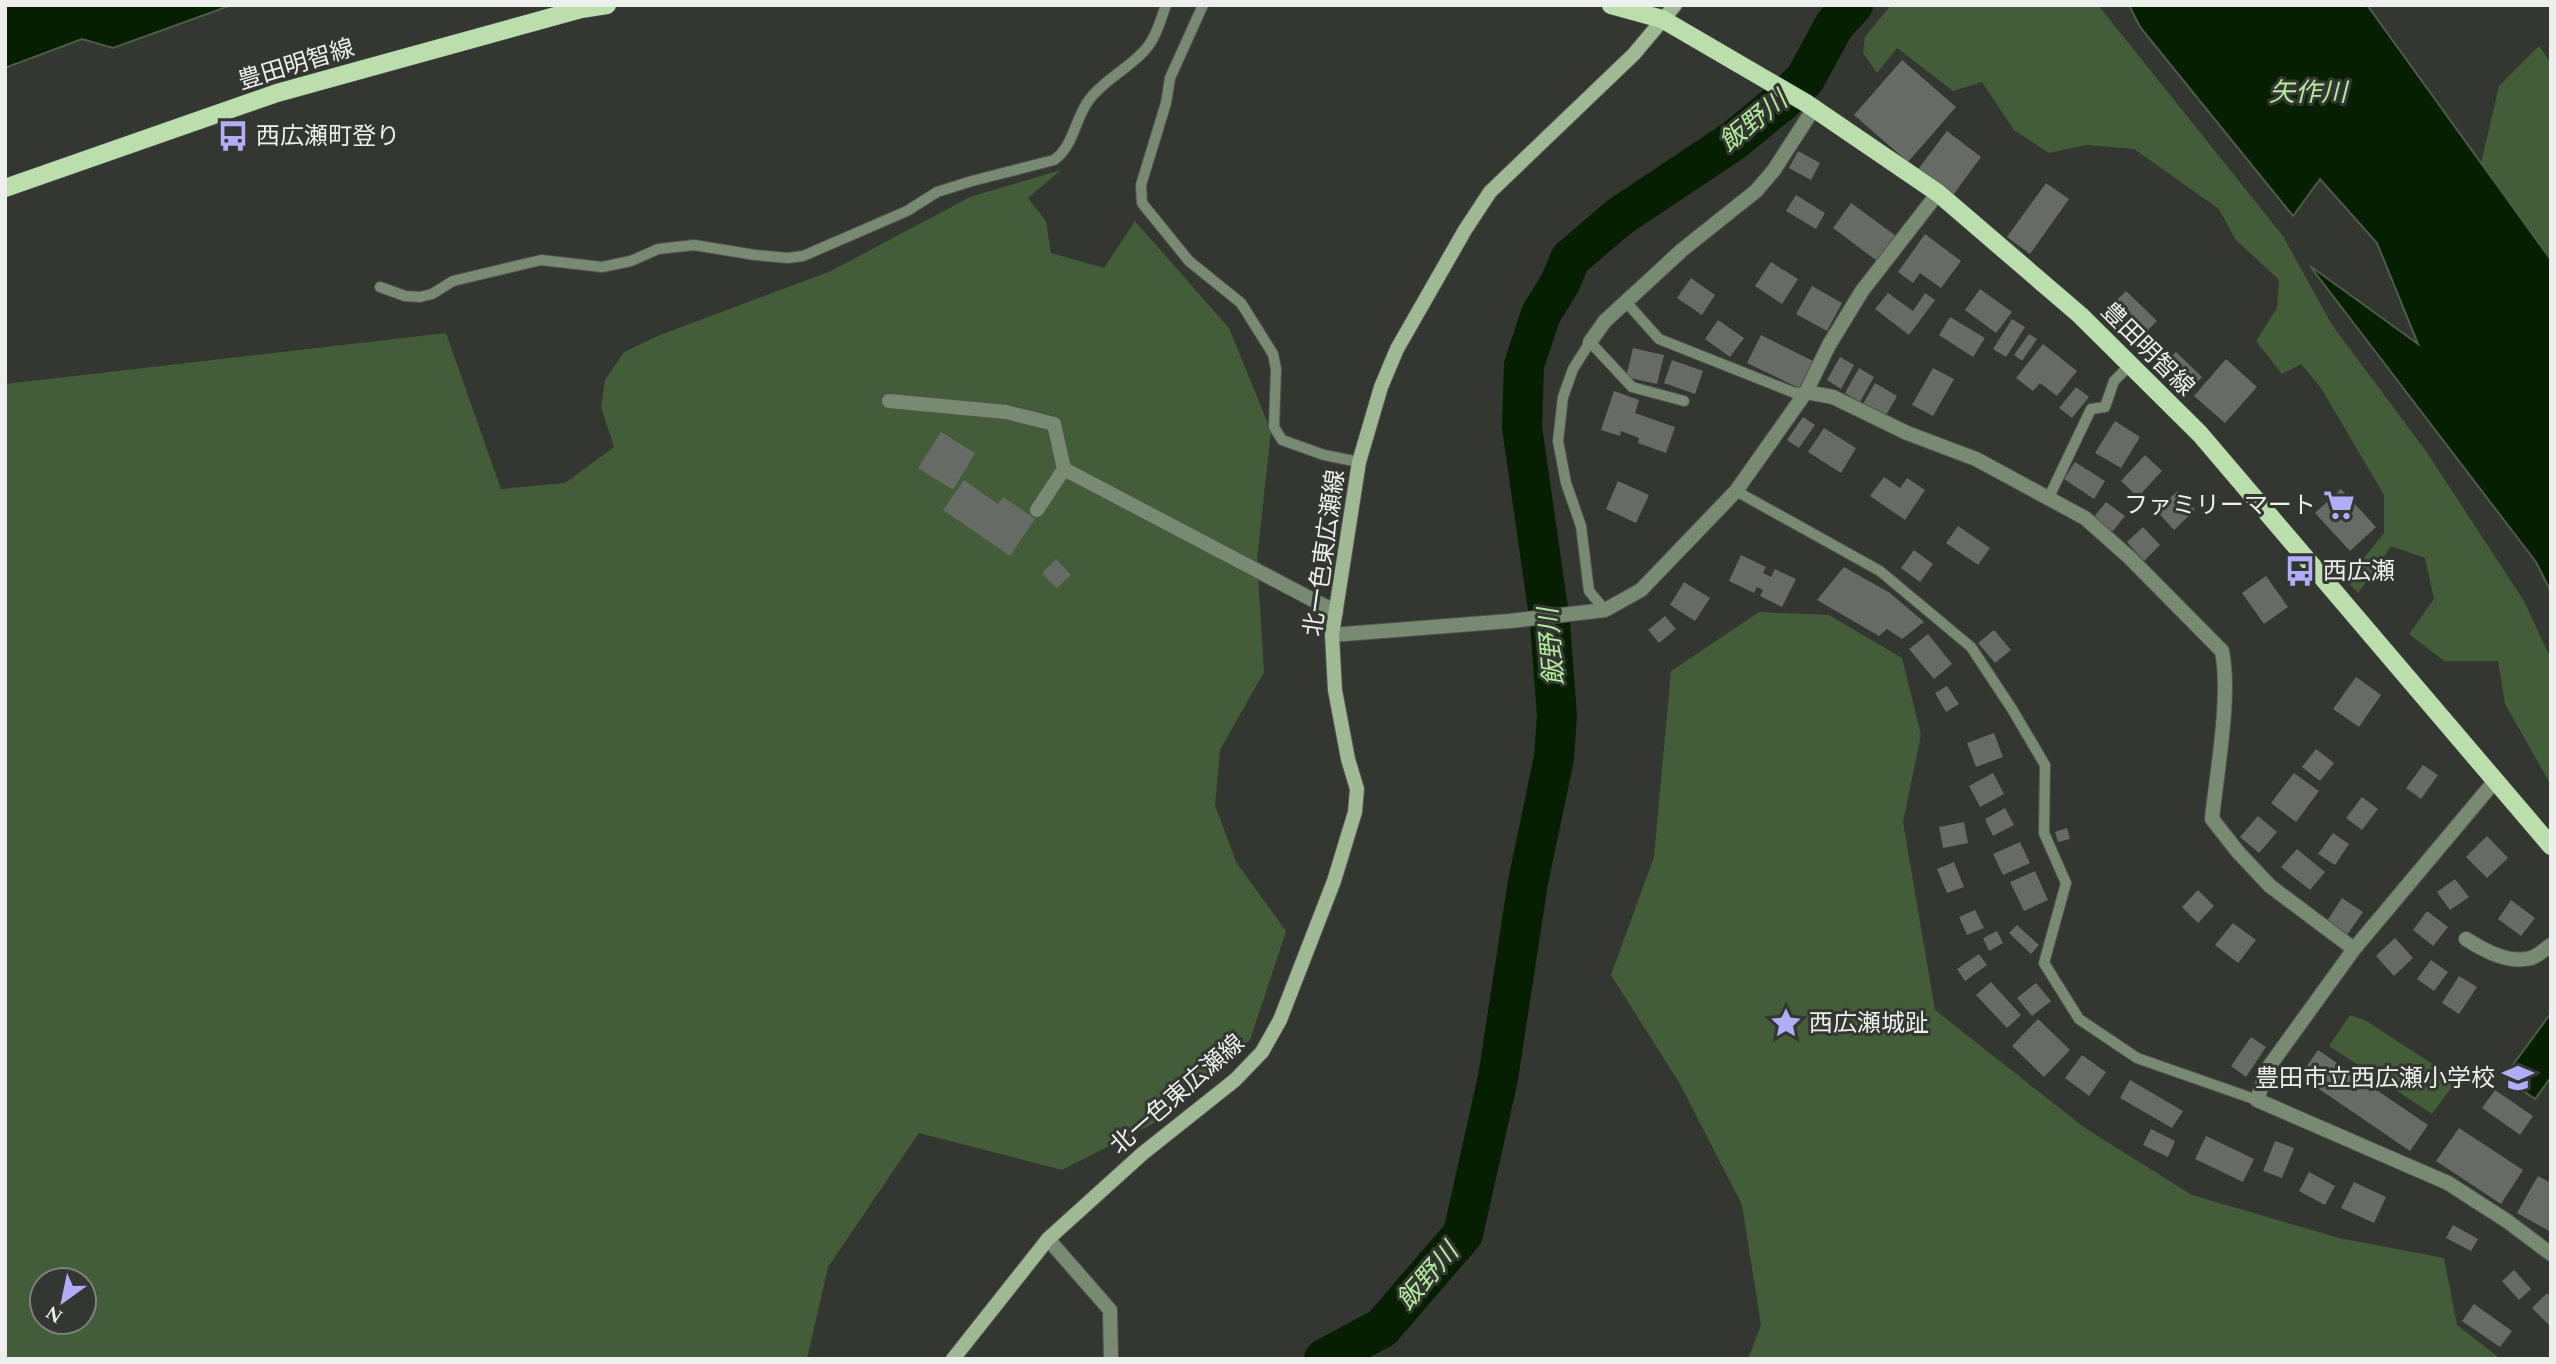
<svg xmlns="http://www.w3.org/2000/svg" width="2556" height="1364" font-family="Spectral,'Noto Sans JP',serif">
	<rect width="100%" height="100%" fill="#333631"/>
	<!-- green -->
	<path fill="#435d38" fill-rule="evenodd" d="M1891,5H2098L2283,236L2332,325L2426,451L2524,601L2551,659V785L2505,704L2498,661H2444L2409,634L2434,599L2425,558L2391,546L2358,593L2346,580L2384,533V495L2321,388L2301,364L2282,374L2256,341L2277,308L2279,280L2235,239L2219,209L2134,149L2086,145L2049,153L2014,130L1982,82L1953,91L1897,48L1877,73L1863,53L1865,37Z
		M2539,46L2551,63V262L2537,247L2481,163L2499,86Z
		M1061,170L1028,198L1046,221L1051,253L1104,268L1135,221L1229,328L1271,431L1257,560L1264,672L1220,750L1215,805L1236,862L1286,931L1250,1040L1166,1117L1062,1170L919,1133L828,1267L807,1359H5V384L446,333L501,489L565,483L614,447L601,407L605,380L624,352L660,335L831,271L970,197ZM42,1280H84V1322H42Z
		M1759,612L1829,615L1902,658L1921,735L1903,822L1935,1010L2085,1128L2192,1195L2339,1238L2444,1258L2457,1325L2501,1359H1748L1761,1325L1742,1205L1680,1084L1611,975L1654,857L1671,671Z
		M2350,1015L2365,1020L2457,1080L2432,1114L2329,1046Z"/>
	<!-- water -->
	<path fill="#061f00" stroke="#4b5d46" stroke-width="2" d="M5,5H232L113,48L82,39L5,68Z
		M2129,5H2367L2551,260V592L2536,562L2310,266L2418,344L2377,243L2320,179L2293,216L2140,27Z
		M2551,1013V1077L2535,1099L2504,1077Z"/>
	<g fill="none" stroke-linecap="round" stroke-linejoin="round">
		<!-- river -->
		<path stroke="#061f00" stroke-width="40" d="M1324,1359L1382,1328L1463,1234L1498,1078L1528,882L1554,758L1557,716L1550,623L1522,427L1524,365L1541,314L1560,283L1570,259L1619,217L1733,141L1782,101L1805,79L1835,24L1853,5"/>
	</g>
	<!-- building -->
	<path fill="#676b65" d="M1902,60L1956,107L1908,162L1854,115Z
		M1947,131L1981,157L1951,198L1916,172Z
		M1798,151L1820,163L1811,180L1789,168Z
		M2046,183L2069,199L2030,254L2007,237Z
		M1796,195L1825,213L1816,229L1786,211Z
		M1851,203L1896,236L1877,261L1833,228Z
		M1925,234L1961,261L1941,288L1920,273L1913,283L1898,272Z
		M1771,262L1798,279L1782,304L1755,286Z
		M1691,278L1715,295L1702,315L1677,298Z
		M1812,286L1842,303L1827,331L1796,314Z
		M1980,289L2012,312L1996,333L1965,310Z
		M2126,291L2157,321L2134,344L2103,314Z
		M1888,293L1913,311L1925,293L1935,300L1909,335L1875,309Z
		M1950,317L1985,338L1973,357L1939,335Z
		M2012,319L2025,327L2006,357L1993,349Z
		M1718,320L1744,338L1730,357L1705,339Z
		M2029,334L2037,339L2022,361L2014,355Z
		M1761,335L1813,361L1799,388L1747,363Z
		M2043,344L2077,371L2057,396L2040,383L2033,391L2016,378Z
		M1633,348L1664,355L1657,384L1626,377Z
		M2176,352L2202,377L2187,393L2161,367Z
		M1840,357L1854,365L1841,389L1827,380Z
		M2226,359L2257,387L2225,423L2194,396Z
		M1672,360L1703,371L1695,394L1664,383Z
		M1859,368L1874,377L1860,402L1845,393Z
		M1933,368L1954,379L1933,416L1912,405Z
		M1875,383L1897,396L1885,417L1863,404Z
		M2076,387L2089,397L2072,418L2059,408Z
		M1614,391L1639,400L1635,413L1675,427L1666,453L1638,443L1639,438L1621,431L1620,436L1601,430Z
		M1803,417L1815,425L1799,448L1787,440Z
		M2115,421L2140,437L2121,468L2095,453Z
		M1824,428L1856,448L1841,473L1808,452Z
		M941,432L975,453L953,490L918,468Z
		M2145,455L2162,471L2138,497L2121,481Z
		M2075,462L2105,481L2094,499L2064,479Z
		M1884,477L1900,488L1907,478L1925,490L1905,520L1870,496Z
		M964,480L998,504L1003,497L1035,519L1010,556L943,510Z
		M1618,481L1649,495L1636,523L1606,509Z
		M2341,489L2376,527L2350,551L2315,513Z
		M2178,491L2195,510L2174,530L2156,510Z
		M2106,502L2125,516L2112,532L2093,518Z
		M1958,526L1990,548L1978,565L1946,543Z
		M2143,527L2160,545L2144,561L2127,542Z
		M1914,550L1933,564L1920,582L1901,568Z
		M1741,555L1766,567L1763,573L1771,577L1775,569L1796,579L1782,607L1760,596L1763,590L1757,587L1754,593L1729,581Z
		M1056,559L1071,575L1057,588L1042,573Z
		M1844,567L1890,593L1924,622L1902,639L1887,629L1879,636L1817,600Z
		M2266,576L2288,607L2264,624L2242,593Z
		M1684,582L1710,598L1695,621L1670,605Z
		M1665,616L1676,629L1659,643L1648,630Z
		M1994,630L2011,650L1995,663L1978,643Z
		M1928,634L1952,664L1934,679L1909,649Z
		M2356,677L2381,695L2359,727L2333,709Z
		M1947,686L1959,704L1946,712L1935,693Z
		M1994,733L2003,757L1976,767L1967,743Z
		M2316,749L2334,763L2320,781L2302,767Z
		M2423,765L2438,775L2421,799L2406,788Z
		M1993,773L2004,794L1980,807L1969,786Z
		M2294,773L2319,791L2296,822L2271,803Z
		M2362,797L2378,809L2362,830L2346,818Z
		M2005,808L2014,825L1993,836L1985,819Z
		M2258,816L2277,832L2259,853L2240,837Z
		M1964,822L1968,843L1943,848L1939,827Z
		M2067,828L2070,839L2058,842L2055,832Z
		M2333,833L2349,844L2335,865L2318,854Z
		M2487,836L2508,858L2487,878L2466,857Z
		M2020,842L2030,863L2003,875L1993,854Z
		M2297,849L2325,872L2310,890L2281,867Z
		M1954,862L1964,887L1947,893L1937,869Z
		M2035,871L2048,900L2024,911L2010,882Z
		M2455,879L2469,897L2450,910L2437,892Z
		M2198,890L2214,906L2198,923L2182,907Z
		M2342,898L2363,912L2347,935L2327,921Z
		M2511,900L2535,918L2521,936L2498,919Z
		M1975,910L1984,928L1967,935L1959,917Z
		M2427,911L2448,927L2433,946L2413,930Z
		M2233,923L2256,940L2238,963L2215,945Z
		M2017,925L2039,945L2031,954L2009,933Z
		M1997,931L2003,943L1989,951L1983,938Z
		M2395,938L2413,958L2394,976L2376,956Z
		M1979,954L1987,965L1965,981L1957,969Z
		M2431,960L2448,972L2434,991L2417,979Z
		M2459,976L2477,987L2459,1014L2442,1003Z
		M1991,982L2021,1015L2007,1028L1976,995Z
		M2036,983L2051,1001L2032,1016L2017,998Z
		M2038,1019L2070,1050L2044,1077L2012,1046Z
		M2251,1037L2266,1047L2246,1077L2231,1066Z
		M2318,1050L2428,1125L2410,1151L2300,1076Z
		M2082,1055L2106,1072L2089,1096L2065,1078Z
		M2130,1080L2183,1111L2172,1128L2120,1098Z
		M2495,1090L2533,1116L2520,1135L2482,1108Z
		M2459,1128L2523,1170L2501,1204L2436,1161Z
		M2151,1129L2175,1141L2168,1157L2143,1145Z
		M2206,1136L2254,1159L2243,1182L2195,1159Z
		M2275,1141L2294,1148L2282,1178L2263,1171Z
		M2309,1172L2335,1186L2325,1205L2299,1191Z
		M2538,1176L2551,1183V1232L2517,1213Z
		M2354,1182L2386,1197L2374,1223L2341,1208Z
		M2453,1225L2478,1239L2471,1251L2446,1238Z
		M2514,1270L2531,1289L2519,1300L2502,1281Z
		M2547,1293L2551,1297V1327L2532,1308Z
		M2474,1304L2512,1331L2500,1347L2462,1321Z"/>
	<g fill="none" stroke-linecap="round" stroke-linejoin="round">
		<defs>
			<path id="lane" d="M1203,5L1170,78L1166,103L1141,185L1142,203L1189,261L1241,303L1273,354L1276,369L1274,427L1282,440L1324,455L1359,462
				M380,287L405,296L420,297L432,294L453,281L541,260L602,267L631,261L658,249L694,245L755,255L788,258L803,256L907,211L937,192L972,181L1054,160C1074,146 1075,118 1089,100C1103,81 1126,70 1142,53C1155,41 1160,22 1166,5
				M1626,302L1659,339L1795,393L1806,392
				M1736,491L1880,571L1971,647L2012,709L2045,765L2044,833L2066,883L2044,963L2079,1019L2137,1058L2257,1100
				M2049,497L2091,409L2105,407L2114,381L2130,365
				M1605,610L1589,591L1581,526L1566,483L1558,441L1563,397L1573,369L1590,342L1632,387L1684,401"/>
			<path id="street" d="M1590,342L1605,321L1682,250L1756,191L1774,170L1814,108
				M1806,392L1833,397L1907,433L1976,459L2085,518L2129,557L2222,651C2231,697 2217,770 2212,819L2238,852L2270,886L2354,949
				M889,401L1006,412L1054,424L1064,469L1336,612
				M1037,510L1064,469
				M1332,635L1510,621L1605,610L1641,590L1736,491L1806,392L1829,345L1862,291L1938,193
				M2494,782L2354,949L2268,1068L2257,1100L2448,1183L2507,1221L2551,1254
				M2466,939C2485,951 2509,964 2531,958C2538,956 2545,949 2551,945
				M1048,1239L1110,1310L1111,1359"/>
			<path id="secondary" d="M953,1359L1048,1239L1142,1154L1235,1080L1262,1052L1280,1020L1334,881L1355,812L1357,789L1348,759L1335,690L1332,635L1359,462L1381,387L1397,349L1465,230L1490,192L1634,54L1675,5"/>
			<path id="primary" d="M1611,5L1662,19L1806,103L1938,193L2080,315L2200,434L2551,846
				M5,188L277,93L581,9L607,5"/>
		</defs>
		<!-- lane casing -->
		<use href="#lane" stroke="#51544f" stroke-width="12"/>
		<!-- street casing -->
		<use href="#street" stroke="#51544f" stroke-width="16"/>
		<!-- secondary casing -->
		<use href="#secondary" stroke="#51544f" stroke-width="16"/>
		<!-- primary casing -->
		<use href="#primary" stroke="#51544f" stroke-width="19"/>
		<!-- lane -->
		<use href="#lane" stroke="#798a72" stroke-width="10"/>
		<!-- street -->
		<use href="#street" stroke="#798a72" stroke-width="14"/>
		<!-- secondary -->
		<use href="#secondary" stroke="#9eb993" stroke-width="14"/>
		<!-- primary -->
		<use href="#primary" stroke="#bbdead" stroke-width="18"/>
	</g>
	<!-- icons -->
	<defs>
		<symbol id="bus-bare" viewBox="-9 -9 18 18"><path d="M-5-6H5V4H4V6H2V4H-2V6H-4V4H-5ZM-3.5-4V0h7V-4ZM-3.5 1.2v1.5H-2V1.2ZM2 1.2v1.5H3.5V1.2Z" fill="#b2adf9" stroke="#333631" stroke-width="2.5" paint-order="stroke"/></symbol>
		<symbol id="supermarket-bare" viewBox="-9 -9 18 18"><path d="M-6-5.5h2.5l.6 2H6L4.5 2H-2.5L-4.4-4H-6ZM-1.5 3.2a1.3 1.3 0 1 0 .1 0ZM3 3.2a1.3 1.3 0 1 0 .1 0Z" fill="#b2adf9" stroke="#333631" stroke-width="2.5" paint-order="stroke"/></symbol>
		<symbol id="sight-bare" viewBox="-9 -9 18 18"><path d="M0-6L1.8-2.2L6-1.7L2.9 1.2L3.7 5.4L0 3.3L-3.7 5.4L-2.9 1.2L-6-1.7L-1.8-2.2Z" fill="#b2adf9" stroke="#333631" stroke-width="2.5" paint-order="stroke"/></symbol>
		<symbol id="school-bare" viewBox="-9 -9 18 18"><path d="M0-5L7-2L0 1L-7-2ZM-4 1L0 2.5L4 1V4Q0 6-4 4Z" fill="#b2adf9" stroke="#333631" stroke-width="2.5" paint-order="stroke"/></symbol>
	</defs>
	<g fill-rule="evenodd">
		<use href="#bus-bare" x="211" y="114" width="44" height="44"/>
		<use href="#supermarket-bare" x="2317" y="483" width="44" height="44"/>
		<use href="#bus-bare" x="2278" y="549" width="44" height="44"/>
		<use href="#sight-bare" x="1764" y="1001" width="44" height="44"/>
		<use href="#school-bare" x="2496" y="1056" width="44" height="44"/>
	</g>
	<g text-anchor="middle" stroke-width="6" stroke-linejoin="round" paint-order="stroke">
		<!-- street labels -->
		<g font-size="24" fill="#ecefeb" stroke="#333631">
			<text transform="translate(296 64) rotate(-17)" y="8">豊田明智線</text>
			<text transform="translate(2148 349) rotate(45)" y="8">豊田明智線</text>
			<text transform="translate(1324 553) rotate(-82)" y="8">北一色東広瀬線</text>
			<text transform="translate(1177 1094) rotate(-41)" y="8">北一色東広瀬線</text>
		</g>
		<!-- poi labels -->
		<g font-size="24" fill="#ecefeb" stroke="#333631" text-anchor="start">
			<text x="256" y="144">西広瀬町登り</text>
			<text x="2316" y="513" text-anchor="end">ファミリーマート</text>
			<text x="2323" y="579">西広瀬</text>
			<text x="1809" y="1031">西広瀬城趾</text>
			<text x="2495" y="1086" text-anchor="end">豊田市立西広瀬小学校</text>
		</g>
		<!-- water labels -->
		<g font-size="26" font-style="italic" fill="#b2ea9b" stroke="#333631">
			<text x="2308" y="101">矢作川</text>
			<text transform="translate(1753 121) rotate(-39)" y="9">飯野川</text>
			<text transform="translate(1551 647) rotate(-95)" y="9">飯野川</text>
			<text transform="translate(1427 1276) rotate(-49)" y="9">飯野川</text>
		</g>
	</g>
	<!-- border -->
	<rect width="2556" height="1364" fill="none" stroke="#ecefeb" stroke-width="14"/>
	<!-- north arrow -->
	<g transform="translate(63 1301) rotate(213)"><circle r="33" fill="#333631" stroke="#7d807b" stroke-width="2"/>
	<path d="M0-5L12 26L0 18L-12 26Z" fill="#b2adf9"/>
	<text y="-10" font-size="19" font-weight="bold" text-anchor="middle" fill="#ecefeb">N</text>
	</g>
</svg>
